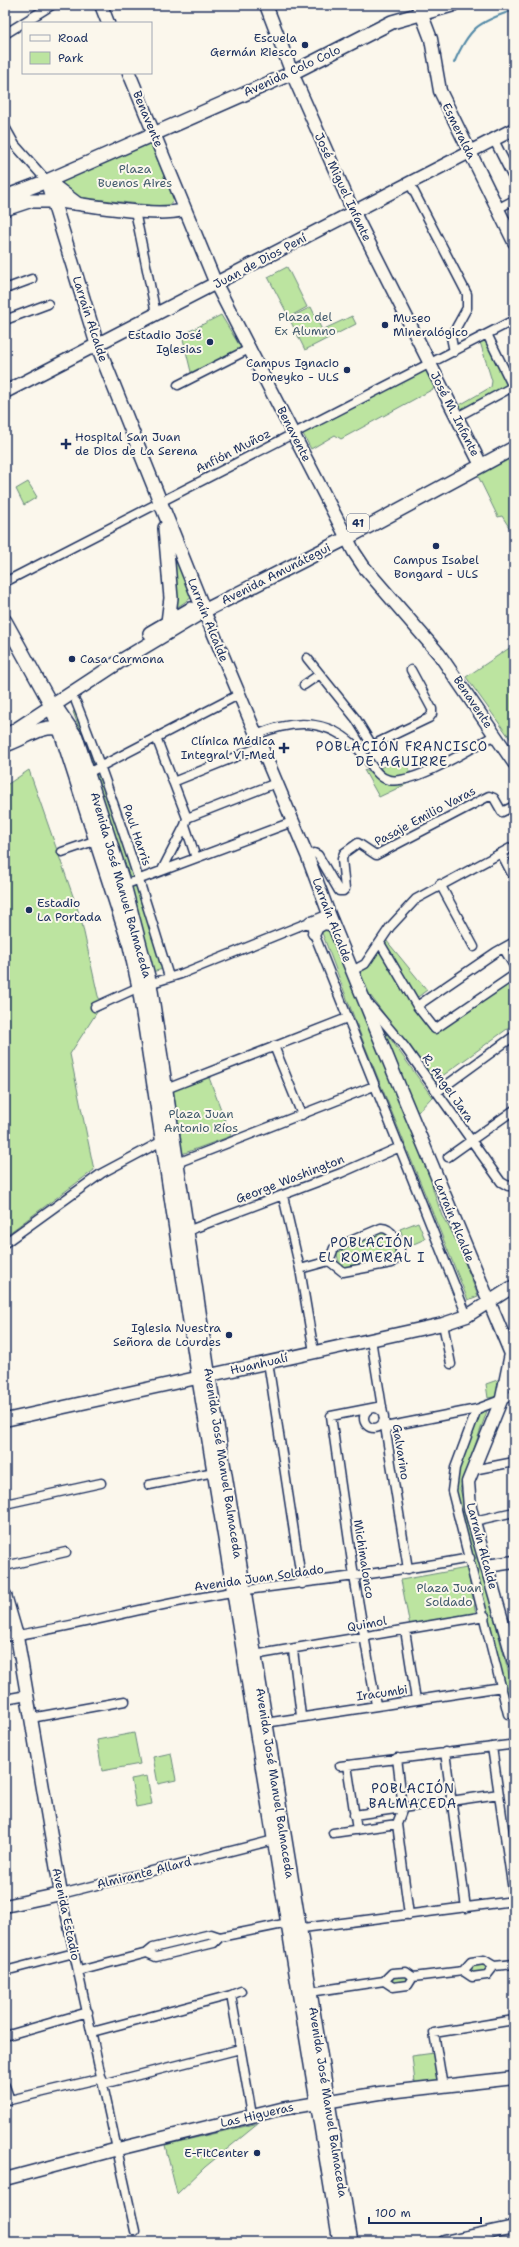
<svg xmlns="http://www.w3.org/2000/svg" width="519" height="2247" font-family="'Shantell Sans',sans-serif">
	<rect width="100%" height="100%" fill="#fbf7ec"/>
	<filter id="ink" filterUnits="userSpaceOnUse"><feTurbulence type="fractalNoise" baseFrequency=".025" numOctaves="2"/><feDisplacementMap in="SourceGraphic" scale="8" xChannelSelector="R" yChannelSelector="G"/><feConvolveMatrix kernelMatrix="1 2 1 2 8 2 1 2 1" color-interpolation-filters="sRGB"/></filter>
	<g filter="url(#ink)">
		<!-- green -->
		<path fill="#bce4a0" stroke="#6c8a7f" d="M148,139L154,144L175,198L167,207L75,197L59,187L60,177Z
			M287,267L307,307L289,317L268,277Z
			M311,307L322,330L352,316L356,324L305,350L289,318Z
			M221,315L241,348L192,376L182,335Z
			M485,339L510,386L461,412L458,406L491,387L492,381L480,342Z
			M425,368L435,388L341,439L335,435L311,449L302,432Z
			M514,456V535L502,516L498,517L477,474Z
			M28,482L37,497L24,505L16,489Z
			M167,528L194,596L167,614Z
			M514,645V744L466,677Z
			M77,708L139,884L163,969L152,972L85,743L73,712Z
			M403,757L411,773C399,778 389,779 380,768Z
			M29,770L81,919L98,996L104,1008L97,1012L70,1054L94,1170L5,1236V786Z
			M364,770C373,772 376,779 384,782C392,786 405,783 413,781L379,797Z
			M328,927L430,1174L433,1189L442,1216L455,1237L478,1296L468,1300L363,1041L321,930Z
			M386,940L427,990L410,1003L425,1022L438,1032L514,979V1024L434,1082L359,980L362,965L379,942Z
			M377,1020L432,1097L417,1113Z
			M208,1075L231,1136L182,1154L173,1090Z
			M418,1222L425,1239L407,1247L400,1229Z
			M385,1230L389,1232L398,1252L393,1258L343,1268L340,1266L336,1251Z
			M503,1378L499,1396L488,1398L486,1384Z
			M488,1408L460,1489L514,1693V1714L496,1656L457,1500L455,1485L458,1466L479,1414Z
			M467,1568L476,1614L410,1626L401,1580Z
			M134,1733L140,1764L102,1771L97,1740Z
			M171,1753L176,1780L158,1784L153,1757Z
			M147,1776L152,1804L136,1807L131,1779Z
			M514,1823V1862H511L506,1824Z
			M484,1963L487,1965L486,1971L472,1973L469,1970L472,1965Z
			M405,1974L409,1978L407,1982L393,1984L389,1982L392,1976Z
			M434,2053L438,2080L415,2083L412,2056Z
			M259,2123L205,2167L177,2194L165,2145Z"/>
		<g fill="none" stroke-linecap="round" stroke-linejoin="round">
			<!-- stream -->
			<path stroke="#538aa7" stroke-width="2" d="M454,63C469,28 478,22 514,10"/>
			<defs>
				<path id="street" d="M5,34L52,5
					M5,127L15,145L47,181
					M496,144L514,180
					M409,182L467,294V308L451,337L454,352
					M497,209L514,200
					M135,211L156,314
					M5,289L32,279
					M5,320L48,304
					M487,334L513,387
					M178,385L251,348
					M457,417L514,386
					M5,582L514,320
					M307,658L356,719L372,745
					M304,685L320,674
					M76,702C112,793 141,884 169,977
					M256,735C298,717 335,719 365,757C372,765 378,778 389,780C415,785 471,748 495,735
					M156,737L187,818L185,825L196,858
					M360,751L429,718L432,714V709L411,670
					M88,773L238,695
					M173,782L260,747
					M187,818L276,783
					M62,852L97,840
					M501,853L514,878
					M307,855L314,853L318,855L339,891H343L345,889L342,859L344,853L358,843L376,855L489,796L494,798L502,812L514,806
					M162,870L185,825
					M440,884L474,947
					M124,885L292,822
					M309,921L467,1316
					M380,943L417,1006L435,1029L514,975
					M504,949L514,966
					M352,971L365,964L390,927L416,899L514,846
					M368,1003L404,1046L501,1182L508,1186L514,1185
					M417,1006L496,952L514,942
					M95,1007L139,987L181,974L329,914
					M274,1046L302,1115
					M166,1089L347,1018
					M437,1092L514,1036
					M448,1157L514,1110
					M177,1163L374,1086
					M283,1196L300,1269L314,1352
					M381,1228C391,1227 401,1244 400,1254C399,1258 395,1261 392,1263L343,1272L329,1261L334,1248Z
					M187,1231L341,1173L400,1147
					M5,1243L102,1173L164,1140
					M300,1269L329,1261
					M443,1324L451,1364
					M371,1339L408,1569
					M268,1362L302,1584
					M364 1418a10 10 0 1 1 20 0a10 10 0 1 1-20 0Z
					M477,1409L455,1468L452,1491L508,1714
					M385,1427L477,1409L514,1395
					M473,1470L514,1462
					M149,1485L219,1471
					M5,1504L101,1483
					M474,1521L514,1512
					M5,1566L66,1552
					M405,1630L416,1700
					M5,1637C82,1626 157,1603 233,1592C312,1581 391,1573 470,1558
					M293,1650L301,1716
					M254,1655L485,1616
					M5,1699L27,1695
					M376,1705L354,1576L331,1416L382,1406
					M31,1718L125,1701
					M265,1723L502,1687
					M492,1747L514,1898
					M445,1752L466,1908
					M397,1758L403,1808L397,1824L409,1915
					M347,1765L357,1830
					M340,1766L509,1745
					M354,1815L499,1794
					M333,1833L397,1824
					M295,1929L514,1901
					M147,1953L153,1948L211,1934L220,1937
					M494,1966L514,1964
					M5,1971L74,1953
					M79,1971L147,1953L156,1957L214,1943L220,1937L288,1923
					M413,1977L463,1971L472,1977L487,1975L494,1966L484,1960L471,1962L463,1971
					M241,1991L231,1995L252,2115
					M310,1992L384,1981L392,1973L406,1972L413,1977L408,1985L393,1987L384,1981
					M92,2032L231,1995
					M5,2036L88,2012
					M103,2084L240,2049
					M5,2086L10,2100L102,2078
					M443,2087L434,2033L514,2020
					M135,2231L61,1894L278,1839"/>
				<path id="secondary" d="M101,5L108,23
					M266,5L292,73L353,211L481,465
					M418,5L431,39L440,91L514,242
					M129,73L216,284L354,552L364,567L439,654L514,763
					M52,201C91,204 149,218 185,210
					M5,392L514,129
					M204,611L307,855L329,914L402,1093L511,1354L502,1398L468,1482L470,1508L514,1662
					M314,933L317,927L324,923L333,925
					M5,1420L443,1324L467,1316L514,1286
					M487,1566L514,1562
					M5,1595L17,1636L61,1894L5,1906
					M5,2179L118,2149L281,2109L380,2093L514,2078
					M444,2242L514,2227"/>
				<path id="primary" d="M47,181L97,344L204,611
					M47,181L76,203
					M5,197L47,181L292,73L392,22L452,5
					M5,209L29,201H52
					M165,528L171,598L168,622
					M5,621L48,699L60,729L130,946L139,987L197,1367L340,2242
					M150,633L191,609
					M55,706L76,737L124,885L150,984L207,1365L351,2242
					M5,737L119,662L204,611L347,538L514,448
					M5,745C23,740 43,723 60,729"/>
			</defs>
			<!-- street casing -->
			<use href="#street" stroke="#1b2f5e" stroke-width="11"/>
			<!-- secondary casing -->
			<use href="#secondary" stroke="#1b2f5e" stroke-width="15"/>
			<!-- primary casing -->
			<use href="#primary" stroke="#1b2f5e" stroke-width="16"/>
			<!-- street -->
			<use href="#street" stroke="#fbf7ec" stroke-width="8"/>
			<!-- secondary -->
			<use href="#secondary" stroke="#fbf7ec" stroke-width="12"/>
			<!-- primary -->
			<use href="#primary" stroke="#fbf7ec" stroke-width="13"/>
		</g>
	</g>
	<!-- markers -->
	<g fill="#1b2f5e" stroke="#fbf7ec" stroke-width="1.5">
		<circle cx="305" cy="45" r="4"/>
		<circle cx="385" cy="325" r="4"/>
		<circle cx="210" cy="342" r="4"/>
		<circle cx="347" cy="370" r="4"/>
		<path d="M64 438h4v4h4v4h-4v4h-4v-4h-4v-4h4z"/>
		<circle cx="436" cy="546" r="4"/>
		<circle cx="72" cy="659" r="4"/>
		<path d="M282 742h4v4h4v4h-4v4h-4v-4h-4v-4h4z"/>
		<circle cx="29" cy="910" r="4"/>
		<circle cx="229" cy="1335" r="4"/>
		<circle cx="257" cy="2153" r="4"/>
	</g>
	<g text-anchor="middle" stroke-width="4" stroke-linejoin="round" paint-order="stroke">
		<!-- shield labels -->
		<rect fill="#fbf7ec" stroke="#5e6b89" stroke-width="1" x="347" y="514" width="22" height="18" rx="3"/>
		<g font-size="11" font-weight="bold" fill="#1b2f5e">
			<text x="358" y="527">41</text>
		</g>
		<!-- poi labels -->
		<g font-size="12" fill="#1b2f5e" stroke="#fbf7ec" text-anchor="end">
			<text x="297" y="42">Escuela<tspan x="297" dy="14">Germán Riesco</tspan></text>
			<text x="393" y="322" text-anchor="start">Museo<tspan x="393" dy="14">Mineralógico</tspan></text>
			<text x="202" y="339">Estadio José<tspan x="202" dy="14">Iglesias</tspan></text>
			<text x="339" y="367">Campus Ignacio<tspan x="339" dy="14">Domeyko - ULS</tspan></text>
			<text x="75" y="441" text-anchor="start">Hospital San Juan<tspan x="75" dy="14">de Dios de La Serena</tspan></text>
			<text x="436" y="564" text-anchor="middle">Campus Isabel<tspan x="436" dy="14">Bongard - ULS</tspan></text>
			<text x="80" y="663" text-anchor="start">Casa Carmona</text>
			<text x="275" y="745">Clínica Médica<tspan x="275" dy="14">Integral Vi-Med</tspan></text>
			<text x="37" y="907" text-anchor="start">Estadio<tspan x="37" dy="14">La Portada</tspan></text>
			<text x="221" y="1332">Iglesia Nuestra<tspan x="221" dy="14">Señora de Lourdes</tspan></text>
			<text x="249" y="2157">E-FitCenter</text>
		</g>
		<!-- street labels -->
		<g font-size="12" fill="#1b2f5e" stroke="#fbf7ec">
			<text transform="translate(292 71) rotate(-25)" y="4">Avenida Colo Colo</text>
			<text transform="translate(148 119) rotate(67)" y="4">Benavente</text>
			<text transform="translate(459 131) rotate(64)" y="4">Esmeralda</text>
			<text transform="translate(343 187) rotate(65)" y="4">José Miguel Infante</text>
			<text transform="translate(260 261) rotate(-28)" y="4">Juan de Dios Pení</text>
			<text transform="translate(90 319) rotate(72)" y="4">Larraín Alcalde</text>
			<text transform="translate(455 414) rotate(63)" y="4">José M. Infante</text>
			<text transform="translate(294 434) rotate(63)" y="4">Benavente</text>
			<text transform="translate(233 451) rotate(-27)" y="4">Anfión Muñoz</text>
			<text transform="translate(276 574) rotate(-27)" y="4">Avenida Amunátegui</text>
			<text transform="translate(208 620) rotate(68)" y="4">Larraín Alcalde</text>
			<text transform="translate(473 702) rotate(56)" y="4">Benavente</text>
			<text transform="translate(425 816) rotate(-28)" y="4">Pasaje Emilio Varas</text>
			<text transform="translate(137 835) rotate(71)" y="4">Paul Harris</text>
			<text transform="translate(121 885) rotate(74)" y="4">Avenida José Manuel Balmaceda</text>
			<text transform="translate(332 920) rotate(69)" y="4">Larraín Alcalde</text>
			<text transform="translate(448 1088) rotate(55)" y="4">R. Angel Jara</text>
			<text transform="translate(290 1179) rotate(-21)" y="4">George Washington</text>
			<text transform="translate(454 1220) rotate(68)" y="4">Larraín Alcalde</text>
			<text transform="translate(259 1364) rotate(-13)" y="4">Huanhualí</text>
			<text transform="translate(401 1452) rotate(81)" y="4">Galvarino</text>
			<text transform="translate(223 1463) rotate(81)" y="4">Avenida José Manuel Balmaceda</text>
			<text transform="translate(482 1546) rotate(75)" y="4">Larraín Alcalde</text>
			<text transform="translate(364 1559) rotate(81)" y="4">Michimalonco</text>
			<text transform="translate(259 1578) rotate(-8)" y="4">Avenida Juan Soldado</text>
			<text transform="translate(367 1624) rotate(-10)" y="4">Quimol</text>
			<text transform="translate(382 1693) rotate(-8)" y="4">Iracumbi</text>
			<text transform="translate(275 1783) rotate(81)" y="4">Avenida José Manuel Balmaceda</text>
			<text transform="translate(144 1873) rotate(-14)" y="4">Almirante Allard</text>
			<text transform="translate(66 1914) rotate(78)" y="4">Avenida Estadio</text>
			<text transform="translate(328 2102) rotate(81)" y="4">Avenida José Manuel Balmaceda</text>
			<text transform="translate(257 2115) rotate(-13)" y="4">Las Higueras</text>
		</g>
		<!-- park labels -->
		<g font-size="12" fill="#435c6e" stroke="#fbf7ec">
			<text x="135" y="173">Plaza<tspan x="135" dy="14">Buenos Aires</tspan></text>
			<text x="305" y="321">Plaza del<tspan x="305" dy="14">Ex Alumno</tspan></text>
			<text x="201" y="1118">Plaza Juan<tspan x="201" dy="14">Antonio Ríos</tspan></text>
			<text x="449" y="1592">Plaza Juan<tspan x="449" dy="14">Soldado</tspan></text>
		</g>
		<!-- neighbourhood labels -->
		<g font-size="13" letter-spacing="1" fill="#1b2f5e" stroke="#fbf7ec">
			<text x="402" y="751">POBLACIÓN FRANCISCO<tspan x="402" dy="15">DE AGUIRRE</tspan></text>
			<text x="372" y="1247">POBLACIÓN<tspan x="372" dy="15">EL ROMERAL I</tspan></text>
			<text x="413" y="1793">POBLACIÓN<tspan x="413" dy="15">BALMACEDA</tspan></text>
		</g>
	</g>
	<!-- margin -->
	<rect width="519" height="2247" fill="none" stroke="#fbf7ec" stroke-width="20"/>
	<rect x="10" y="10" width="499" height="2227" fill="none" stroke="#1b2f5e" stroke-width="1.5" filter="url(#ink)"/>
	<!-- legend -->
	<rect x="22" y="22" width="130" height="52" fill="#fbf7ec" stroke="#a1a7b3"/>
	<rect x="30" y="35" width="20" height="6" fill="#fbf7ec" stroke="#a1a7b3"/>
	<text x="58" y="42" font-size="12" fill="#1b2f5e">Road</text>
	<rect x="30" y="52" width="20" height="12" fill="#bce4a0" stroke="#a1a7b3"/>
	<text x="58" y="62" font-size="12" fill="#1b2f5e">Park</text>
	<!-- scale -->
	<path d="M369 2217v6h112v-6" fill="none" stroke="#1b2f5e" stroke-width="2"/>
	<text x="375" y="2217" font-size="12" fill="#1b2f5e" stroke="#fbf7ec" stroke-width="3" paint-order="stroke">100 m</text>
</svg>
